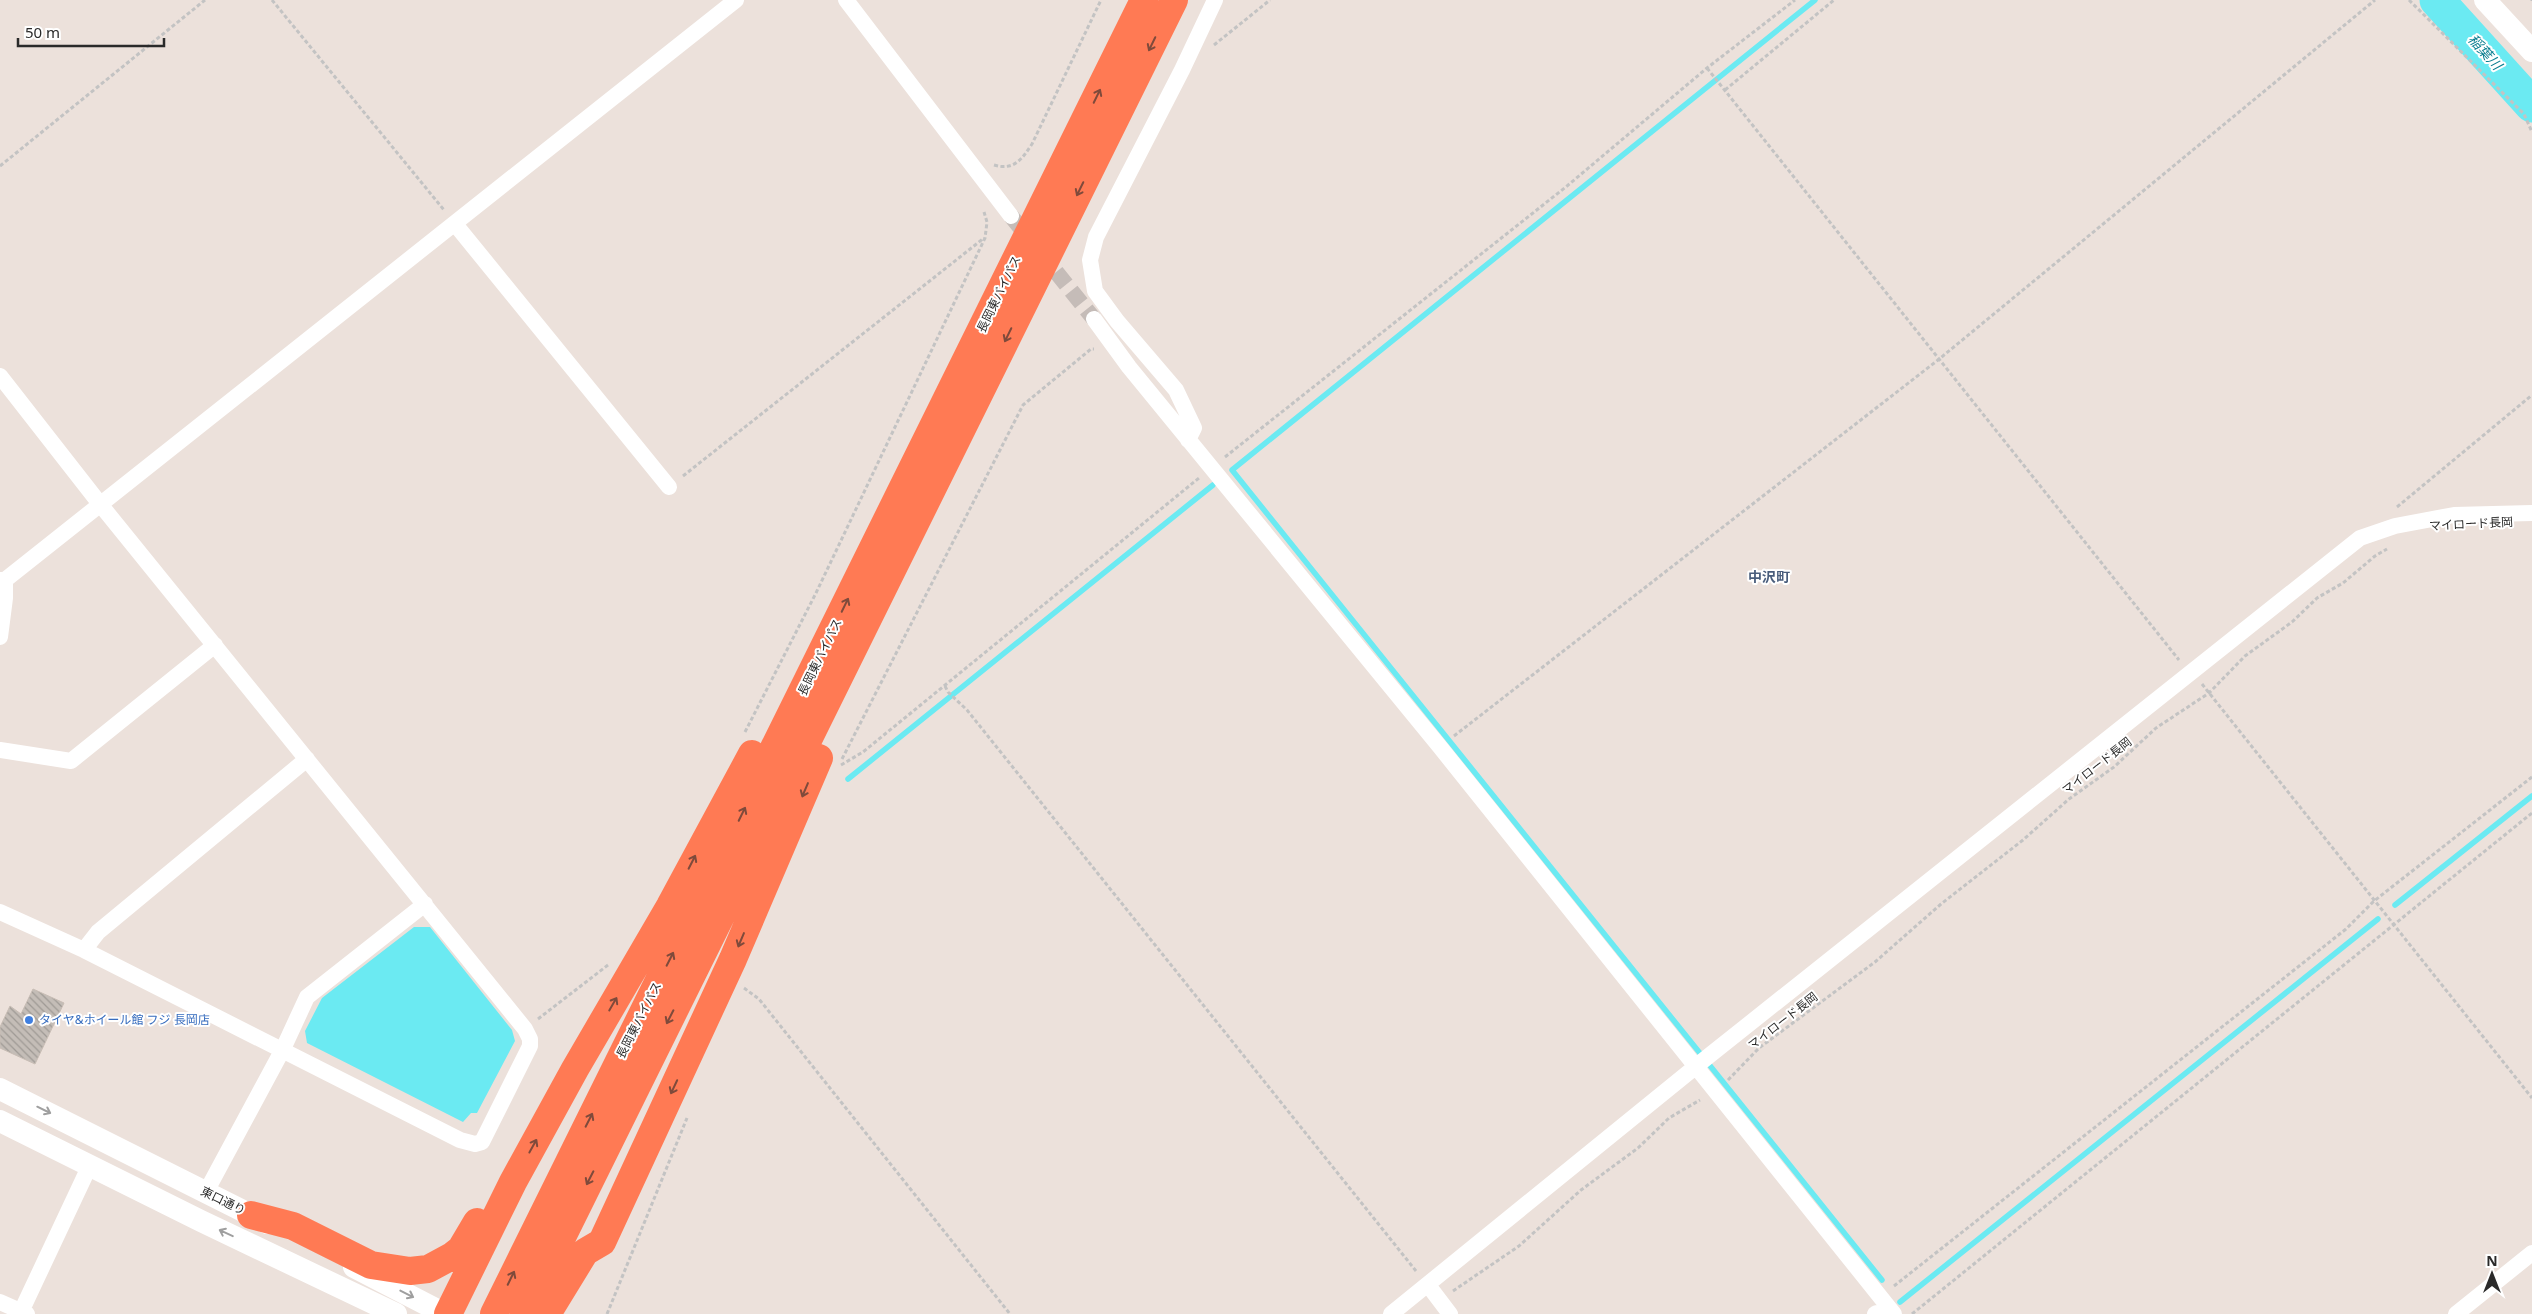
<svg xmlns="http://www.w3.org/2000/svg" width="2532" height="1314" font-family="'Noto Sans','Noto Sans JP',sans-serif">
	<defs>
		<pattern id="building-back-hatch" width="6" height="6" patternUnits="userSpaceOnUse" patternTransform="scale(1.25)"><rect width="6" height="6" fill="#c4bdb7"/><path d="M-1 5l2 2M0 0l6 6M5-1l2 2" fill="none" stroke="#9f9a95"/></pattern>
	</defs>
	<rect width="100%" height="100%" fill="#ece1db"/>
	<!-- water -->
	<path fill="#6beaf2" d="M414,927H430L512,1030L515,1041L477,1113H471L463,1122L307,1043L305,1031L322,998Z"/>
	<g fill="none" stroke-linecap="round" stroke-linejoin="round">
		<!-- stream -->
		<path stroke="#6beaf2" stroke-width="5.5" d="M1815,0L1232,470L1882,1280
			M848,779L1213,485
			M2395,905L2532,796
			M1900,1302L2378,919"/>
		<!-- river -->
		<path stroke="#6beaf2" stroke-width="35" d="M2437,0L2532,105"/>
	</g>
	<!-- building -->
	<path fill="url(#building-back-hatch)" stroke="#c8bdb5" d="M33,989L64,1003L35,1064L0,1048V1027L10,1006L21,1014Z"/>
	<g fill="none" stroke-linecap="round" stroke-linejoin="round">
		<!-- street-tunnel -->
		<path stroke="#c5bcb8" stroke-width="16" stroke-dasharray="16 8" stroke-linecap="butt" d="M1011,216L1094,319"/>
		<!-- path -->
		<path stroke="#c3c3c3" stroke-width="3" stroke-dasharray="4 2.5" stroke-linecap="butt" d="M272,0L444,210
			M2409,0L2524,114L2532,132
			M2532,0V1
			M1214,45L1270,0
			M1707,68L2179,660
			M1725,90L1834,0
			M994,165C1014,171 1022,159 1032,144L1101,0
			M0,166L205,0
			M1225,457L1567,186L1707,68L1795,0
			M683,476L984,238
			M2397,507L2532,395
			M2202,684L2532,1098
			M945,686L948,692L967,710L1416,1271
			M745,732L816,593L985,238L987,222L984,212
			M1454,736L1938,360L2375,0
			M842,759L1023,405L1091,349H1094
			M841,765L863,752L1199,478
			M744,988L759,999L1010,1314
			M538,1019L608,965
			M1728,1080L1759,1048L1875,962L1941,904L2023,840L2069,799L2114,767L2156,728L2209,693L2245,656L2292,622L2317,598L2343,583L2375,556L2387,549
			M1894,1286L2346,929L2374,901L2532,777
			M1453,1291L1519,1246L1581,1190L1638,1148L1669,1118L1700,1100
			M607,1314L687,1118
			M1912,1314L2532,813"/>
		<!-- street -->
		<path stroke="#fff" stroke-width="16" d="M846,0L1011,216
			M455,224L669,487
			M1094,319L1129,367L1440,747L1894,1314
			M0,376L100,504L525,1029L530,1039V1046L482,1142L475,1144L460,1140L84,950L0,912
			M1188,440L1194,428L1176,390L1117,321L1095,291L1090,260L1096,237L1182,70L1215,0
			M0,580H5L736,0
			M0,637L5,598V580
			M0,750L71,761L215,645
			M84,950L98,932L307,759
			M206,1192L283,1049L307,997L425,904
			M1428,1285L1450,1314
			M0,1302L27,1314
			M20,1314L90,1165
			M1391,1314L1710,1055L2360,538L2395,526L2454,515L2532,513
			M1875,1314L1877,1313
			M2456,1314L2532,1253"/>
		<!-- secondary -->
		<path stroke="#fff" stroke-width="22" d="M2485,0L2532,51
			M0,1089L267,1223
			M0,1121L201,1221L396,1314
			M354,1267L445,1314"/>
		<!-- highway -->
		<path stroke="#ff7a54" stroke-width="28" d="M251,1215L293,1226L371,1265L410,1271L428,1269L452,1256L461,1249L477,1222
			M448,1314L513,1182L575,1069L670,906L752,754
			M494,1314L1144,0
			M524,1314L1174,0
			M547,1314L585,1252L602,1242L733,959L819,758"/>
	</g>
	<!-- one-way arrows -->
	<defs><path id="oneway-shaft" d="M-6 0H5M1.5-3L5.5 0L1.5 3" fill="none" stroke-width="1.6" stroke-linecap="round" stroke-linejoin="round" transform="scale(1.25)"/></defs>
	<g stroke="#7f4a3b">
		<use href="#oneway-shaft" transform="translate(1152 44) rotate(116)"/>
		<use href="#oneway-shaft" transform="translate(1097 96) rotate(-64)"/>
		<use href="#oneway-shaft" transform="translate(1080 189) rotate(116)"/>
		<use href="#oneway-shaft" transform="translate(1008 335) rotate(116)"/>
		<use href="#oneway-shaft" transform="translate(845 605) rotate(-64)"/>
		<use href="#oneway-shaft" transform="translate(805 790) rotate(113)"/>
		<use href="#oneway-shaft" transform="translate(742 814) rotate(-64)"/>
		<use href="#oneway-shaft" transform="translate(692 862) rotate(-63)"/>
		<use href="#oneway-shaft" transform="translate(741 940) rotate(113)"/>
		<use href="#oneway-shaft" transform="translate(670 959) rotate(-63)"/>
		<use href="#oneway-shaft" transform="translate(613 1004) rotate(-60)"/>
		<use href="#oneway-shaft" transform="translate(670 1017) rotate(117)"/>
		<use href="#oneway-shaft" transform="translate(674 1087) rotate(115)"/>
		<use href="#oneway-shaft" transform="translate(589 1120) rotate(-63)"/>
		<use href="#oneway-shaft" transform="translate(533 1146) rotate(-61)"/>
		<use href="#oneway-shaft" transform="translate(590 1178) rotate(117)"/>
		<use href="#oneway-shaft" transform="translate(511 1278) rotate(-64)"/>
	</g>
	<g stroke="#9f9f9f">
		<use href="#oneway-shaft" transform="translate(44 1110) rotate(26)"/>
		<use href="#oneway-shaft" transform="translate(226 1233) rotate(-155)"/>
		<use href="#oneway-shaft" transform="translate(407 1294) rotate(27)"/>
	</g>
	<!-- markers -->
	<circle fill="#3f7fe0" stroke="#fff" stroke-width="2" cx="29" cy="1020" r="5"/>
	<g text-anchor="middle" stroke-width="4" stroke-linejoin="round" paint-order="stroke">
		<!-- street labels -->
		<g font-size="12" fill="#2a2a2a" stroke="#fff">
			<text transform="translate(999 294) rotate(-64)" y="4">長岡東バイパス</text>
			<text transform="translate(2471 524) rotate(-3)" y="4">マイロード長岡</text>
			<text transform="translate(820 657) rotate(-64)" y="4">長岡東バイパス</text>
			<text transform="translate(2097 766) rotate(-38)" y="4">マイロード長岡</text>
			<text transform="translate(639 1020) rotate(-63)" y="4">長岡東バイパス</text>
			<text transform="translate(1783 1021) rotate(-38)" y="4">マイロード長岡</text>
			<text transform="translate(223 1201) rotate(26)" y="4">東口通り</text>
		</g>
		<!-- shop labels -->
		<g font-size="12" fill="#366cbe" stroke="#fff" text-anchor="start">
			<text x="39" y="1024">タイヤ&amp;ホイール館 フジ 長岡店</text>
		</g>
		<!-- water labels -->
		<g font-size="14" font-style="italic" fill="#0b7e90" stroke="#fff">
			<text transform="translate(2485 52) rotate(48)" y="5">稲葉川</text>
		</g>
		<!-- neighbourhood labels -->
		<g font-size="14" font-weight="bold" fill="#495d7c" stroke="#fff">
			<text x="1769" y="582">中沢町</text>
		</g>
	</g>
	<!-- north arrow -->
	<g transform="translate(2492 1274)" stroke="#ffffff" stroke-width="4" paint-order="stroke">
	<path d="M0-4L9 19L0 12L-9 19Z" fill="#2a2a2a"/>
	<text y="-8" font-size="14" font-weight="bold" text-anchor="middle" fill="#2a2a2a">N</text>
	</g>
	<!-- scale -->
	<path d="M18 38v8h146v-8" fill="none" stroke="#2a2a2a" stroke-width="2.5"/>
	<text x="25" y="38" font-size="15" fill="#2a2a2a" stroke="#ffffff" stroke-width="4" paint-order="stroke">50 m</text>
</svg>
